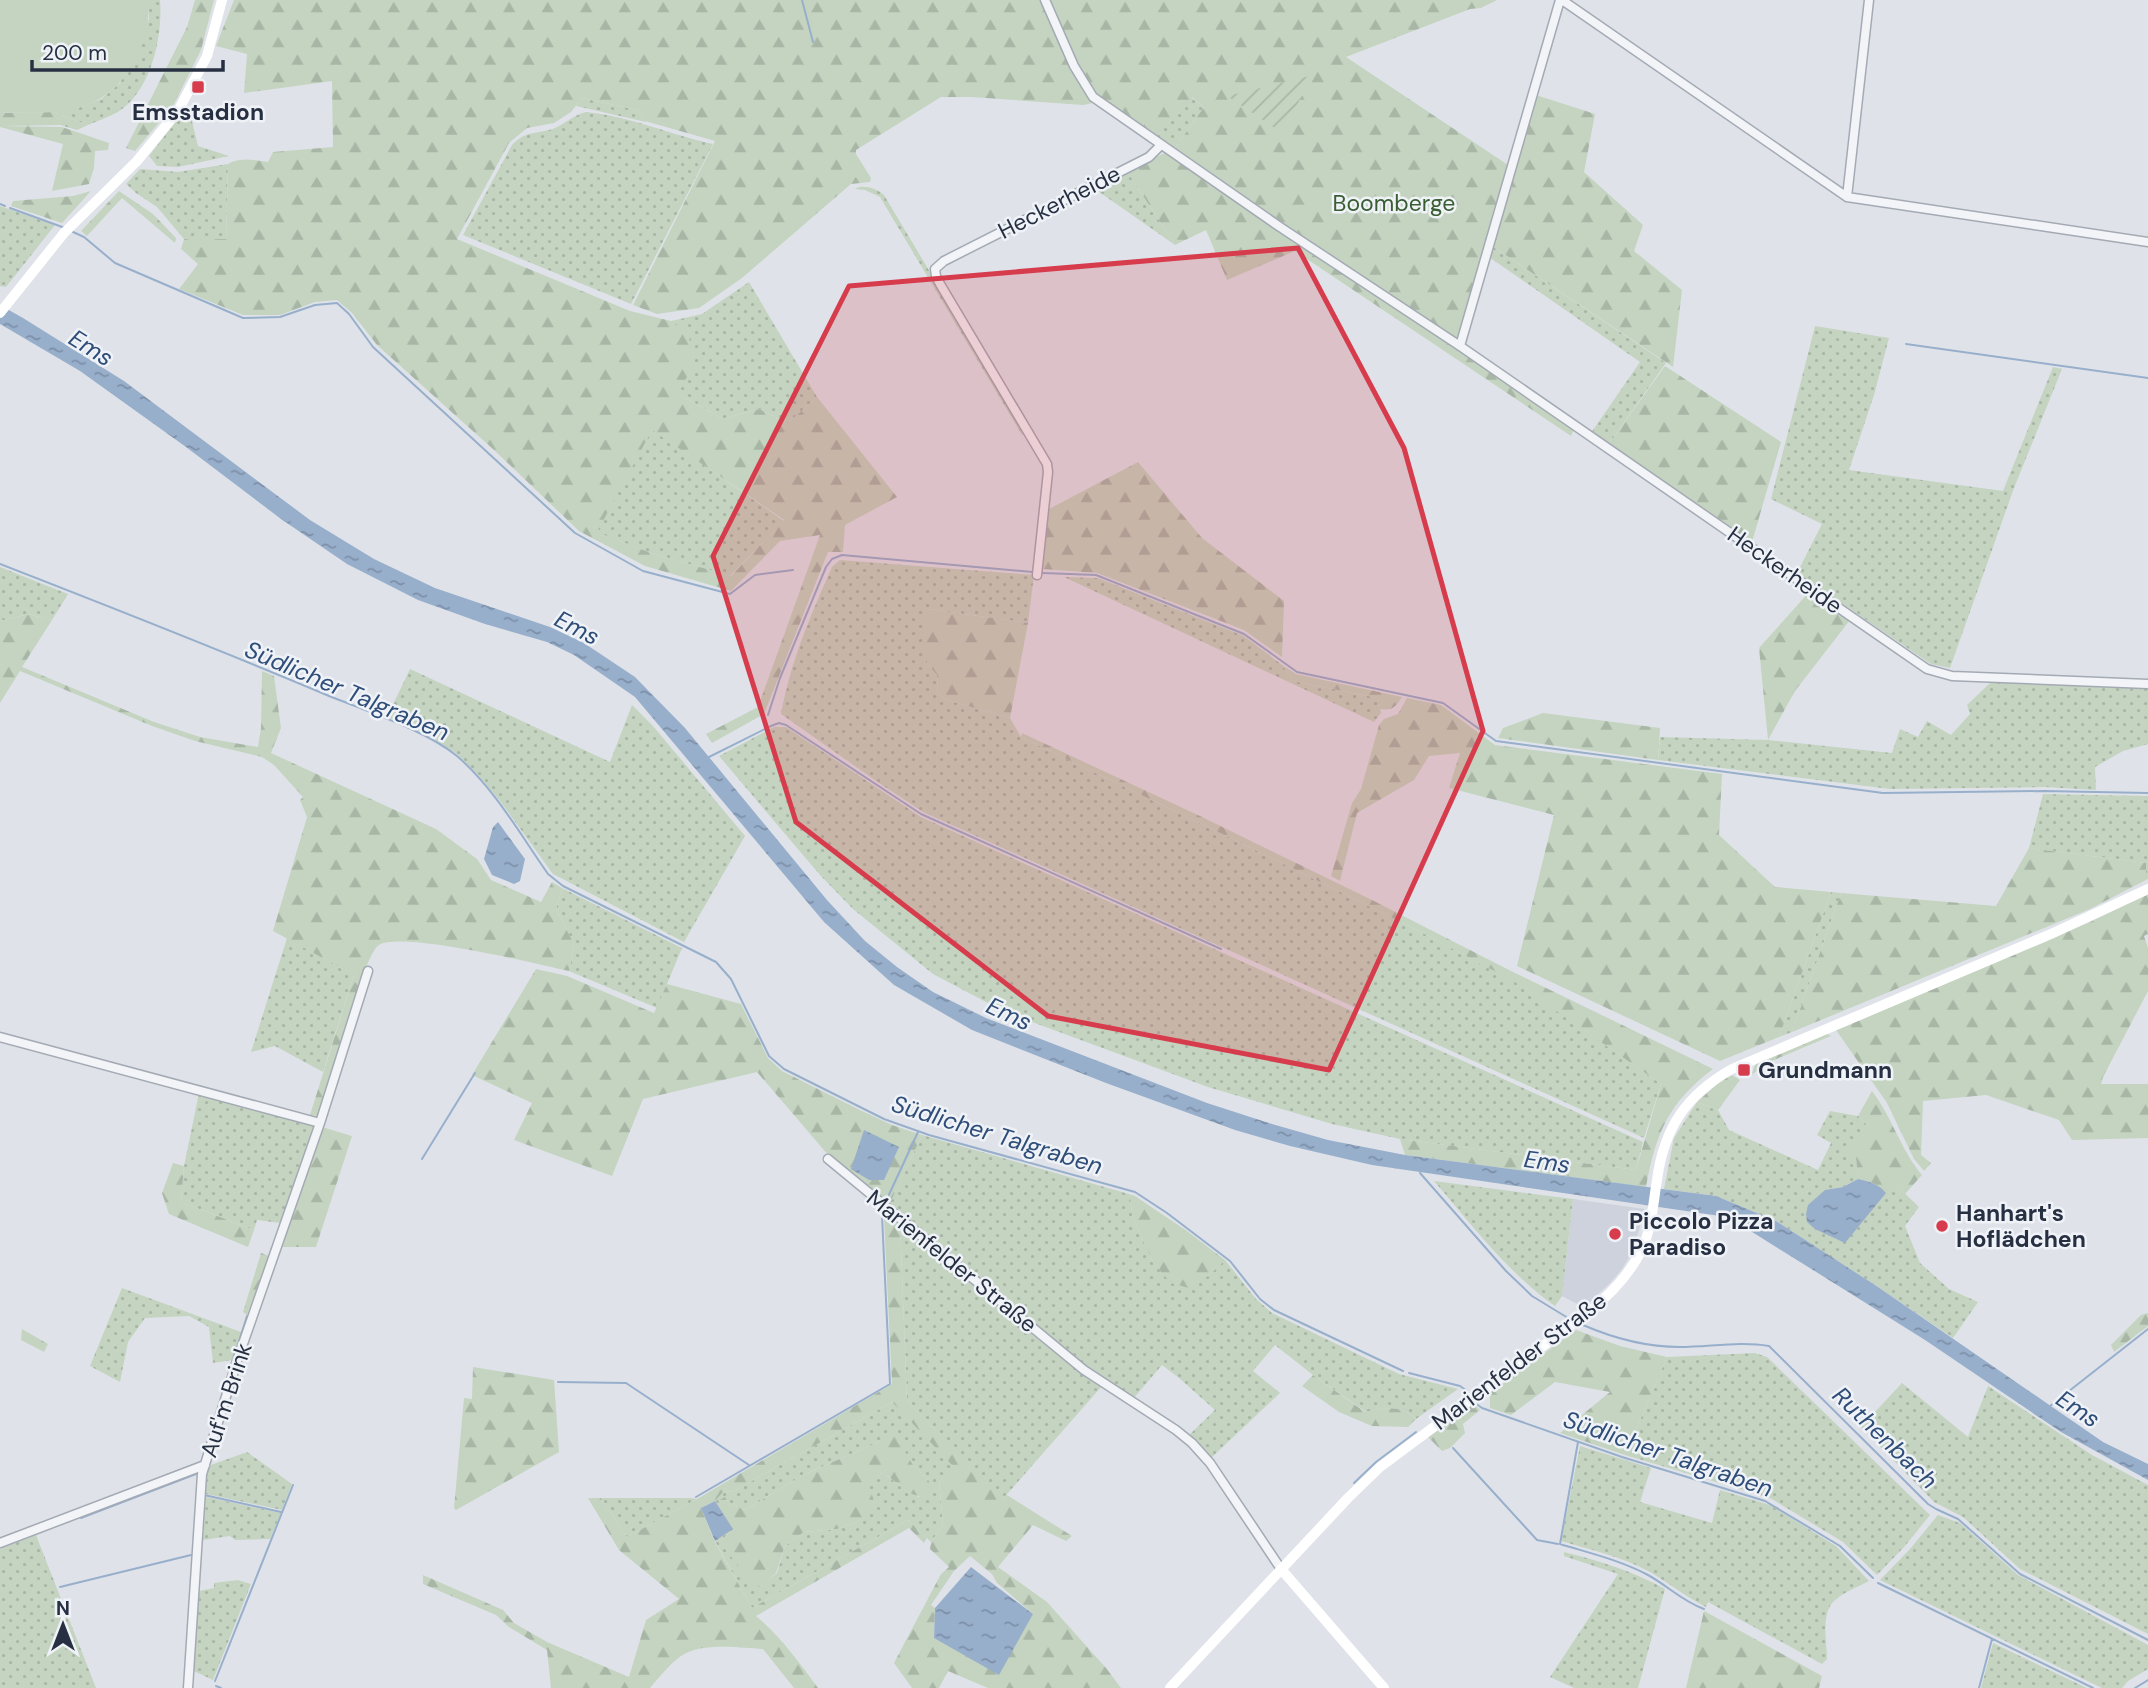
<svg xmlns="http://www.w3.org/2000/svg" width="2148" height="1688" font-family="'DM Sans',sans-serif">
	<defs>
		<pattern id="grass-dots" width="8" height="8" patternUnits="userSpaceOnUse" patternTransform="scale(1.75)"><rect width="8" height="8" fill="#c4d4c0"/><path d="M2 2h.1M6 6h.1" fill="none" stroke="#a8b6a6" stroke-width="1.8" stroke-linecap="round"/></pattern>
		<pattern id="forest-firs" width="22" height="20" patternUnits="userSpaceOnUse" patternTransform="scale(1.75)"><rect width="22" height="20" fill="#c4d4c0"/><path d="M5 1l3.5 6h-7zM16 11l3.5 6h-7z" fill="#a8b6a6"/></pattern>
		<pattern id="garden-furrows" width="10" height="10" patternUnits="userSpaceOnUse" patternTransform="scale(1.75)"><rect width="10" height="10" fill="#c4d4c0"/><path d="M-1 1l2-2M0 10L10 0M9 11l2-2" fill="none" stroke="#a8b6a6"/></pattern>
		<pattern id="water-ripples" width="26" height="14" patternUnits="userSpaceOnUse" patternTransform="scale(1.75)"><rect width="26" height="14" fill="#98afcc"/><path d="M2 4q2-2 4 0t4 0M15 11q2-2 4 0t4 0" fill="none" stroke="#7c8fa7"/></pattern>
	</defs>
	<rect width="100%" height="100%" fill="#dfe3e9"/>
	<!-- built -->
	<path fill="#cdd2dc" d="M1573,1199L1645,1209L1633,1251L1622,1269L1610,1283L1590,1302L1581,1306L1562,1296Z"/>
	<!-- grass -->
	<path fill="url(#grass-dots)" fill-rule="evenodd" d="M149,0H160C163,37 151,91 118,112C109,117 97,121 88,125L53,112L81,107L101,99L120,83L149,19Z
		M1191,97L1204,107L1175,148L1157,136Z
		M582,98L638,110L646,122L576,106Z
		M188,105L198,146L229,156L178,167L157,166L149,156Z
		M586,112C630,116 671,135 713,144L631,304L463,235L512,145C527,129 538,135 555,128C566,123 574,115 586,112Z
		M228,164L226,239H184L157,207L136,193L126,184L140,169L178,172Z
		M1127,171L1175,245L1095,189Z
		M859,187C869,186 877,189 884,195L1026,433L1022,435L880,197L865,190L855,189Z
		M0,206L55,225L6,287L0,286Z
		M1492,246L1666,363L1608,445L1591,433L1640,362L1489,257Z
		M749,282L817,397L788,423L759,409L723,419L678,394L671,321L702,314Z
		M1815,326L1889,338L1874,395L1849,470L2003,491L2053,367L2062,369L2014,488L1950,668L1931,664L1797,573L1822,524L1771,499Z
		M652,429L784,521L730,576L651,553L596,532Z
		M840,560L1034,575L1028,623L928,609L927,663L937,675L938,694L947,700L1010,718L1021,737L1245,845L1425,934L1516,982L1661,1084L1644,1138L923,812L879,783L781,714C791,660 810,617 832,567Z
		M0,567L68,594L52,620L28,614L0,621Z
		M1064,577L1098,578L1244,636L1282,665L1293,681L1378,698L1381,713L1374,722Z
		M410,669L610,762L632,705L653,726L745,836L684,942L553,874L500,801L480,777L457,754L426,734L387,717Z
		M1992,681L2148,688V744L2123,751L2095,767L2096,790L2045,787L1890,789L1658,760L1660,737L1768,740L1892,753L1900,729L1918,737L1927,721L1951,735L1970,714L1967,705Z
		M774,727H786L921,817L1643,1142L1636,1170L1400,1139L1332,1124L1208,1087L1005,1012L933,974L853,909L820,875L719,756Z
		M2043,794L2148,796V879L2146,880V863L2029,848Z
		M562,888L682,948L657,1008L569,971L574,944L556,909Z
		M1831,892L1841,893L1792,1032L1779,1037Z
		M287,938L354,975L323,1072L275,1046L251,1052Z
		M199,1093L314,1125L281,1223L257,1220L254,1230L181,1202L184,1166Z
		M1697,1102L1718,1110L1729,1130L1818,1170L1831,1143L1817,1135L1830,1111L1858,1116L1868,1126L1856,1157L1858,1179L1843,1187L1825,1190L1894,1183L1919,1207L1905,1226L1920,1263L1949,1289L1978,1302L1953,1338L1878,1287L1776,1221L1716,1196L1664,1189L1674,1138Z
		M922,1135L1129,1194L1133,1218L1154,1264L1208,1276L1225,1260L1256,1299L1272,1313L1399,1374L1458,1389L1416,1419C1398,1404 1387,1408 1366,1412L1313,1375L1275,1345L1253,1371L1280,1393L1210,1459L1188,1436L1215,1410L1179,1378L1162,1365L1133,1399L1085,1368L889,1205Z
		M1434,1181L1573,1199L1562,1296L1555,1306C1507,1272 1472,1225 1434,1181Z
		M900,1222L1102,1386L1001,1501L907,1400Z
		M122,1288L241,1332L232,1360L213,1363L209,1327L189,1316L145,1318L128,1342L120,1382L90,1366Z
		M1755,1353L1767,1357L1930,1515L1905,1546L1877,1575L1843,1542L1770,1498L1625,1455L1667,1357Z
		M1902,1383L1968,1437L1988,1386L2092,1455L2148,1485V1634L2020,1569L1963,1517L1934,1502L1861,1427Z
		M892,1402L954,1466L939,1482L943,1525L931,1542L908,1520L752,1608L715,1541L732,1529L715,1501L723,1492L734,1491ZM889,1434L895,1436L913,1465L929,1481L919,1497C904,1492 895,1480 882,1473L868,1486L856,1522L837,1529L804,1532L785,1546L777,1573L769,1579L719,1542L734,1529L725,1497L730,1504L745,1510L805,1474L879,1442Z
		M1580,1446L1651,1468L1640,1502L1712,1523L1720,1490L1770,1505L1836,1546L1869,1581C1858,1587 1844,1592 1835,1600C1820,1613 1827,1642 1827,1659L1822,1664L1708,1602L1706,1607C1686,1597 1669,1583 1650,1572C1623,1557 1591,1550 1561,1541Z
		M247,1452L292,1484L282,1510L206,1494L207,1470L211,1465Z
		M206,1497L281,1513L270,1539L235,1540L230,1536L203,1540Z
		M601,1498H691L697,1499L627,1537Z
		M1938,1515L1960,1523L2018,1575L2148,1645V1669L2128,1681L2122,1688H2102L1880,1580L1910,1549Z
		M36,1535L96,1688H0V1549Z
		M1564,1552C1600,1561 1633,1571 1665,1589L1638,1688H1574L1550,1677L1618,1574L1564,1556Z
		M238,1580L251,1584L213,1680L194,1671L199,1591L214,1588V1583Z
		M1993,1643L2087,1688H1981Z"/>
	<!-- forest -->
	<path fill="url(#forest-firs)" fill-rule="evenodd" d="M195,0H214L201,50L173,106L135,151L126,148L187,27Z
		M234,0H1497L1481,8L1470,9L1346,57L1508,165L1456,347L1574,429L1571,436L1295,251L1227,280L1206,230L1175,245L1127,171L1175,148L1204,107L1192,97L1157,136L1107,101C1098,99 1092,104 1083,105L972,97H941L856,150V154L871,178L870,182L851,184L742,278L699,308L657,314L633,305L715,141L645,121L638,110L582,98L571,112L554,123L527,128L509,143L457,239L630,311L671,321L689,335L693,365L678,394L723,419L759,409L788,423L817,397L897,497L845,525L843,552H828L764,714L712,743L706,734L758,707L820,535L780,541L731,591L645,566L579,531L494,450L377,345L352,313L337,300L315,302L280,315H243L179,289L198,264L181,249L184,239H226L228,164C240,157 254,160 268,162L273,152L333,147L332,81L244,93L247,54L216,46ZM652,430L784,520L731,576L651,553L597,532Z
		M1536,95L1595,114L1584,172L1643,225L1634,251L1682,290L1673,367L1492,246Z
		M53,112L88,125L77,130L60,125L2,126L62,127L109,143L108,150L95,151L94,168L89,184L52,191L63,144L0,127V113Z
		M91,191L62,223L11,206L13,201L73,196Z
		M119,191L153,214L176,238L175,243L122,198L87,236L81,231Z
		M1665,366L1781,442L1752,542L1608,445Z
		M1138,462L1202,538L1284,601L1282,657L1244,630L1097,573L1043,569L1049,509Z
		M1810,591L1850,620L1795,691L1768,740L1759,648Z
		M928,609L1028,623L1010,718L947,700L938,694L937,675L927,663L921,634Z
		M28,614L52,620L22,667L154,722L200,737L258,747L261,728L262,671L274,676L281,728L271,753L436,829L477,859L491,880L541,902L552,882L562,888L556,909L574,944L569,971C536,964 403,931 379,945C364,953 326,1091 318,1116L310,1115L354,975L273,931L307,817L300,800L303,797L274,765L262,757L195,741L152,726L20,671L0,703V621Z
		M1282,665L1296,674L1402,697C1396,707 1392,711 1380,709L1378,698L1293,681Z
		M1407,698L1441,705L1495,745L1722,774L1719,835L1775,887L1831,892L1779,1037L1720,1061L1517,966L1554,815L1449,788L1460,753L1429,756L1414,780L1357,813L1340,881L1331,876L1352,803L1361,789L1379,725L1384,719L1398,714Z
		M1543,713L1660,728L1658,760L1498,738L1503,728Z
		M1022,733L1200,816L1370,899L1515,973L1713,1069C1668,1103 1656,1133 1646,1187L1405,1155L1400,1139L1636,1170L1661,1084L1515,982L1425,934L1245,845L1021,737Z
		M2029,848L2146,863V880L2090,909L1792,1032L1841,893L1996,906Z
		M2148,894V934L2144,936L2148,948V991L2103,1077L2101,1084H2148V1138L2072,1140L2059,1120L1986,1095L1923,1101L1921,1155L1931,1163L1924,1171L1914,1159L1887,1103L1836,1030L2090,922Z
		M536,969L567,976L654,1013L667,984L741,1004L768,1058L782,1071L862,1111L892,1125L922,1135L889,1205L829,1156L757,1072L643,1099L612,1176L514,1140L532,1103L472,1075Z
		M1826,1033L1831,1036L1774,1060L1751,1075L1756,1063Z
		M1732,1075L1740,1080L1718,1110L1697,1102L1722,1080Z
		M1872,1091C1892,1117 1901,1150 1922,1175L1905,1194L1894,1183L1886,1193C1879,1184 1868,1181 1858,1179L1856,1157L1848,1152L1868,1126L1858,1116Z
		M322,1127L352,1136L316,1247H280Z
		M173,1163L184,1166L181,1202L254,1230L248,1247L169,1214L162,1193Z
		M1129,1194L1135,1196L1187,1231L1225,1260L1208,1276L1189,1288L1171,1283L1154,1264L1133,1218Z
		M885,1210L900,1222L907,1400L1001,1500L1007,1495L1072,1536L1066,1541L1033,1525L998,1567L1047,1602L1106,1668L1121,1688H988L948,1671L939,1688H912L894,1663L941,1574L949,1567L930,1549L931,1542L943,1525L939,1482L953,1466L892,1402L734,1491L723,1492L715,1501L701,1508L715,1542L752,1608L908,1520L927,1538L924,1543L909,1528L756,1616C781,1637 799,1662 818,1688H794L763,1649C739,1648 702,1642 681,1656C669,1665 660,1676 650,1688H551L547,1650L509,1627L496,1615L423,1584V1575L503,1610L514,1623L547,1642L629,1677L646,1620L679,1599L619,1550L588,1498H601L627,1537L697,1499L892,1384L884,1218ZM970,1556L992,1574L997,1583L1033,1614L934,1638L935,1608L931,1605L954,1571Z
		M261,1253L269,1256L247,1315L243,1312Z
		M2148,1313V1326L2114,1352L2111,1345L2141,1315Z
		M22,1329L48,1344L44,1352L21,1340Z
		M1576,1330L1620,1346L1667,1357L1625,1455L1560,1433L1610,1392L1555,1382L1511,1415L1490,1408V1393Z
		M473,1367L554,1380L559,1452L456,1510L454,1508L464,1398L472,1399Z
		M1313,1375L1365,1412C1387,1408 1398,1404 1416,1419L1408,1427L1372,1426L1339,1412L1302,1386Z
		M1473,1403L1480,1410L1463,1424L1465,1433L1450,1448L1442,1451L1428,1437Z
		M888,1434L895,1435L913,1465L929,1481L932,1490L927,1497C905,1497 900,1482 882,1473L869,1486L876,1507L856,1522L837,1529L804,1532L785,1546L776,1573L769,1579L762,1589L745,1574L719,1542L734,1529L718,1501L725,1497L730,1504L745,1510L805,1474L879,1442Z
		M1704,1611L1822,1676L1819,1688H1686Z"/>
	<!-- park -->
	<path fill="#c4d4c0" d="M0,0H149C150,45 127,93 81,107C55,115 27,112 0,113Z"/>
	<!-- garden -->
	<path fill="url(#garden-furrows)" d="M1314,75L1281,132L1227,96Z"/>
	<!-- water -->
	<path fill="url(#water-ripples)" d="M0,305L23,318L124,381L310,520L374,559L435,588L550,627L584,643L635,677L685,728L827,900L865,941L897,967L933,992L986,1018L1207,1103L1272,1124L1328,1140L1405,1155L1716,1196L1776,1221L1878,1287L2103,1442L2148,1464V1480L2061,1432L1925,1340L1741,1225L1720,1216L1372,1165L1290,1146L1235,1130L1106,1083L972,1030L894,985L824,922L635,697L574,655L547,642L485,624L418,600L347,564L281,519L186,447L80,371L0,324Z
		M498,822L525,859L520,881L514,884L492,875L484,859L493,827Z
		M864,1130L899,1147L884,1180H869L851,1169Z
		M1858,1179C1868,1181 1879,1184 1886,1193L1845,1243L1815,1229L1807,1222L1806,1214L1808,1205L1825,1190L1843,1187Z
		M715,1501L733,1529L715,1541L701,1508Z
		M971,1567L1033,1614L999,1675L934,1638L935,1608Z"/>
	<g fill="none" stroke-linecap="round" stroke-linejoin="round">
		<!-- stream -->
		<path stroke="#98afcc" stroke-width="2" d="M802,0L813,42
			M0,204L5,206
			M10,208L65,228
			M73,232L84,237L115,263L243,318L280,317L315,305L337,303L349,314L373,347L575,533L643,571L730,594L755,575L793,570
			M1906,344L2148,378
			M0,564C108,606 215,648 322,693C362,710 424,729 457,756C494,788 520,834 548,874L563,886L716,962L731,979L769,1056L784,1069L884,1119L929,1135L1135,1192L1167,1213L1230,1261L1260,1299L1274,1310L1403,1371
			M1043,573L1096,575L1244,634L1297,672L1443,703L1496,741L1883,793L2044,791L2148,793
			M768,715L780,678L826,567L832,559L842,555L1033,572
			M709,757L771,726L779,723L786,725L921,814L1221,949
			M422,1159L475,1073
			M1420,1173L1506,1271L1532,1296L1568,1318
			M886,1201L918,1132
			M1583,1325C1613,1338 1648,1347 1680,1347C1709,1347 1740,1341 1769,1346L1928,1504L1936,1509L1958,1519L2020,1574L2148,1640
			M234,1357L247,1316
			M1409,1373L1460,1386L1467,1391
			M228,1377L231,1368
			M558,1382L626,1383L749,1465
			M1475,1403L1482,1408L1622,1457L1765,1501L1840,1546L1873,1578
			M2050,1406L2148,1329
			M1578,1442L1560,1544C1589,1553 1620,1560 1648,1575C1668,1586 1682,1601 1704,1609
			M1453,1448L1537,1540L1558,1544
			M167,1475L201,1462L203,1459
			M1354,1483L1376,1462L1416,1432
			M204,1495L281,1512
			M696,1497L890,1384L882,1216L883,1209
			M81,1518L196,1474
			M1878,1583L2093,1688
			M60,1587L191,1555
			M215,1681L293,1485
			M216,1686L221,1688
			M1979,1688L1992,1639
			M2135,1688L2148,1680"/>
		<defs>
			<path id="street" d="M1045,0L1074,66L1093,97L1280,227L1460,346L1927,669L1952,676L2148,684
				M1562,0L1847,197L2148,242
				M1847,197L1869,0
				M1460,346L1560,0
				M1037,575L1048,472L1047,464L940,284L936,276L935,269L944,261L1149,157L1161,145
				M0,1037L320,1123
				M828,1159L1084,1370L1176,1430L1192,1443L1210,1463L1281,1569
				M0,1543L205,1465
				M188,1688L202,1474L237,1361L320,1123L368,971"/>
		</defs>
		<!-- street casing -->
		<use href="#street" stroke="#a4aab4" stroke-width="11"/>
		<!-- street -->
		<use href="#street" stroke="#f2f4f7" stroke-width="8"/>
		<!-- secondary -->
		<path stroke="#fff" stroke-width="10" d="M0,313L64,233L137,161L178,111L207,56L222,0
			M1281,1569L1384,1688
			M1170,1688L1348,1498L1380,1467L1586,1314C1609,1296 1629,1276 1642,1249C1652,1227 1653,1204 1657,1180C1664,1128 1686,1095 1732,1069L2051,934L2148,889"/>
	</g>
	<!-- marked area -->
	<path fill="#d73c4d" fill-opacity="0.2" stroke="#d73c4d" stroke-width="5" stroke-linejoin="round" d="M1298,248L1404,448L1483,731L1329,1070L1048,1016L796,822L713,556L849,286Z"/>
	<!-- markers -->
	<g fill="#d73c4d" stroke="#eff2f7" stroke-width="2.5">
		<rect x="191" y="80" width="14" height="14" rx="3.5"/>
		<rect x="1737" y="1063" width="14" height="14" rx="3.5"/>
		<circle cx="1942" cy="1226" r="7"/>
		<circle cx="1615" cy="1234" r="7"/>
	</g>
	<g text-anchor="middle" stroke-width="5" stroke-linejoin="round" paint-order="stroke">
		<!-- poi labels -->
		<g font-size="23" font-weight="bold" fill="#273042" stroke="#eff2f7" text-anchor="start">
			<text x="198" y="120" text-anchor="middle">Emsstadion</text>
			<text x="1758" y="1078">Grundmann</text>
			<text x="1956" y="1221">Hanhart's<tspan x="1956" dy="26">Hoflädchen</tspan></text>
			<text x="1629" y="1229">Piccolo Pizza<tspan x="1629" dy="26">Paradiso</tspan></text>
		</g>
		<!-- street labels -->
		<g font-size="23" fill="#273042" stroke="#eff2f7">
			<text transform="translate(1059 202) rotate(-27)" y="8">Heckerheide</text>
			<text transform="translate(1785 570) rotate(35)" y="8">Heckerheide</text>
			<text transform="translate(952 1261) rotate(39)" y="8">Marienfelder Straße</text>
			<text transform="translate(1519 1361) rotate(-37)" y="8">Marienfelder Straße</text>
			<text transform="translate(226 1400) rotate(-72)" y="8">Auf'm Brink</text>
		</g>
		<!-- park labels -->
		<g font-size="23" fill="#3a5e33" stroke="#eff2f7">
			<text x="1394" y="211">Boomberge</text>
		</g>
		<!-- water labels -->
		<g font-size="24" font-style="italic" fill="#2e4d78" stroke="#eff2f7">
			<text transform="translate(91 348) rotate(32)" y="8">Ems</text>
			<text transform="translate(577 628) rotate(27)" y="8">Ems</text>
			<text transform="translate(347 691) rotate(23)" y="8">Südlicher Talgraben</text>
			<text transform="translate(1009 1014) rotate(25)" y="8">Ems</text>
			<text transform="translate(997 1135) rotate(17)" y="8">Südlicher Talgraben</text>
			<text transform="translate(1547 1162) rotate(8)" y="8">Ems</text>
			<text transform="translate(2078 1409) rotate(34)" y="8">Ems</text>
			<text transform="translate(1885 1438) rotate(44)" y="8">Ruthenbach</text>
			<text transform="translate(1668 1454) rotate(19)" y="8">Südlicher Talgraben</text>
		</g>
	</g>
	<!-- north arrow -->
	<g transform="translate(63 1625)" stroke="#eff2f7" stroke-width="5" paint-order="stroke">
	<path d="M0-5L12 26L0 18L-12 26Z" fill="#273042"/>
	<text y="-10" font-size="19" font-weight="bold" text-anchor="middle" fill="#273042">N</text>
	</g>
	<!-- scale -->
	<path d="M32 60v10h191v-10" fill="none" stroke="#273042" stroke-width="3.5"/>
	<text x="42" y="60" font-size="21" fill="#273042" stroke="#eff2f7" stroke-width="5" paint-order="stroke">200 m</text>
</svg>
